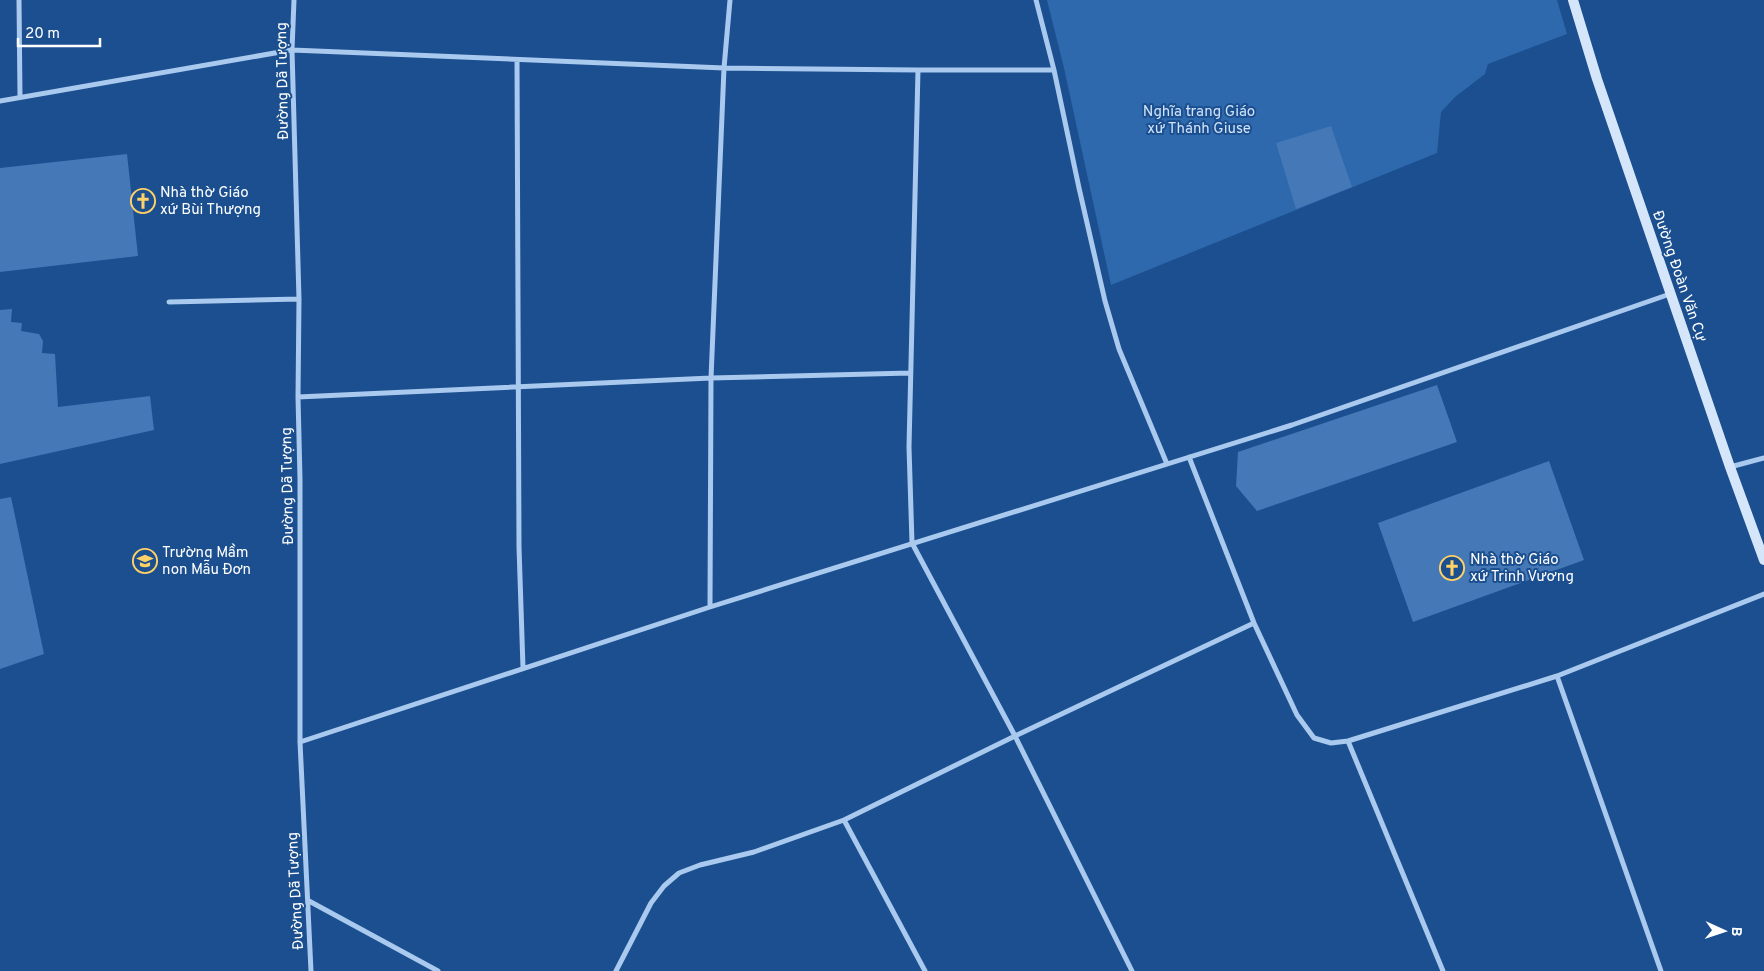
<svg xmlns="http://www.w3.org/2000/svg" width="1764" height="971" font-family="Overpass,sans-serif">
	<rect width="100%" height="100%" fill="#1b4f8f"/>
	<!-- green -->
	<path fill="#2e69ad" d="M1047,0H1557L1567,34L1488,64L1485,74L1455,97L1441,112L1437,153L1111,285L1064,68Z"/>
	<!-- building -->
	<path fill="#4478b7" d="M1331,126L1352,187L1296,209L1276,143Z
		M127,154L138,256L0,272V168Z
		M12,309L11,322L22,323L21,331L39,334L43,341L42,353L55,354L58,407L150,396L154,430L0,464V310Z
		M1437,385L1457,442L1257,511L1236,486L1238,452Z
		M1549,461L1584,560L1413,622L1378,523Z
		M11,497L44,654L0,669V499Z"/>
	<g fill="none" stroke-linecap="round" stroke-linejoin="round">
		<!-- street -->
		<path stroke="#a9c9ee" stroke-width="5" d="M19,0L20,97
			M294,0L292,50L299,299L298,397L300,479V742L311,971
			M1036,0L1054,70L1079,188L1105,301L1119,349L1167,464
			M517,60L519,547L523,668
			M918,70L909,447L912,543L1015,736L1132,971
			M0,101L292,50L724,68L918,70H1054
			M169,302L299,299
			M298,397L711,378L910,373
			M1189,457L1254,623L1297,715L1314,738L1331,743L1348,741L1557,676L1764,594
			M1730,467L1764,458
			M710,607L711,378L724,68L730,0
			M1557,676L1661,971
			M1348,741L1443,971
			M300,742L710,607L1292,425L1670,294
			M844,820L925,971
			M309,901L438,971
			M616,971L651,903L664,886L679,873L700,865L754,852L844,820L1015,736L1254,623"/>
		<!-- secondary -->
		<path stroke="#d6e6fa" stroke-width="10" d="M1573,0L1597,79L1730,467L1764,560"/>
	</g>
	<!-- icons -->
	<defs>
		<symbol id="church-ring" viewBox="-11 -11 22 22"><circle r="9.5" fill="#1b4f8f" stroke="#ffd166" stroke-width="1.5"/><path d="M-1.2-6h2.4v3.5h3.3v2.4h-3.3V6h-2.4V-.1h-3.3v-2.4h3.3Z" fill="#ffd166"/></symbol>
		<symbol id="school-ring" viewBox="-11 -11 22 22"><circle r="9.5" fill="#1b4f8f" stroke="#ffd166" stroke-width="1.5"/><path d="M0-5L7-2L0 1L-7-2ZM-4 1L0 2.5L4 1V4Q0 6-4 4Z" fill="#ffd166"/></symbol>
	</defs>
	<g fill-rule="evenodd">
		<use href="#church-ring" x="129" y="187" width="28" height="28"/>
		<use href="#school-ring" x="131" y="547" width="28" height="28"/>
		<use href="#church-ring" x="1438" y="554" width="28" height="28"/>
	</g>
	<g text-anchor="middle" stroke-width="4" stroke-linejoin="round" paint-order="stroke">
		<!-- street labels -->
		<g font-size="15" fill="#fff" stroke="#1b4f8f">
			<text transform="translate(282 81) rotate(-91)" y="5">Đường Dã Tượng</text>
			<text transform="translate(1680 276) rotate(71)" y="5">Đường Đoàn Văn Cự</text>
			<text transform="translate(287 486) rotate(-91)" y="5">Đường Dã Tượng</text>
			<text transform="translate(295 891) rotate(-93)" y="5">Đường Dã Tượng</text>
		</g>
		<!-- park labels -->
		<g font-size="15" fill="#cfe3fa" stroke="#1b4f8f">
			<text x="1199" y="116">Nghĩa trang Giáo<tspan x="1199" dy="17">xứ Thánh Giuse</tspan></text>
		</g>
		<!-- poi labels -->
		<g font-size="15" fill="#fff" stroke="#1b4f8f" text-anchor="start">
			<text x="160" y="197">Nhà thờ Giáo<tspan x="160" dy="17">xứ Bùi Thượng</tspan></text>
			<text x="162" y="557">Trường Mầm<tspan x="162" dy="17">non Mẫu Đơn</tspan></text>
			<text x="1470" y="564">Nhà thờ Giáo<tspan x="1470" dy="17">xứ Trinh Vương</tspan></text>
		</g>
	</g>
	<!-- north arrow -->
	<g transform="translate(1724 931) rotate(93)" stroke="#1b4f8f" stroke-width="4" paint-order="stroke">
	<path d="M0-4L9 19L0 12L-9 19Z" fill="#ffffff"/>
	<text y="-8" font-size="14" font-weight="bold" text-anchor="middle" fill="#ffffff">B</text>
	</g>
	<!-- scale -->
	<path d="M18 38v8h82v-8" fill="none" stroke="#ffffff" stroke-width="2.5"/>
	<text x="25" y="38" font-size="15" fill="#ffffff" stroke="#1b4f8f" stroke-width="4" paint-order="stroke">20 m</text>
</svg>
